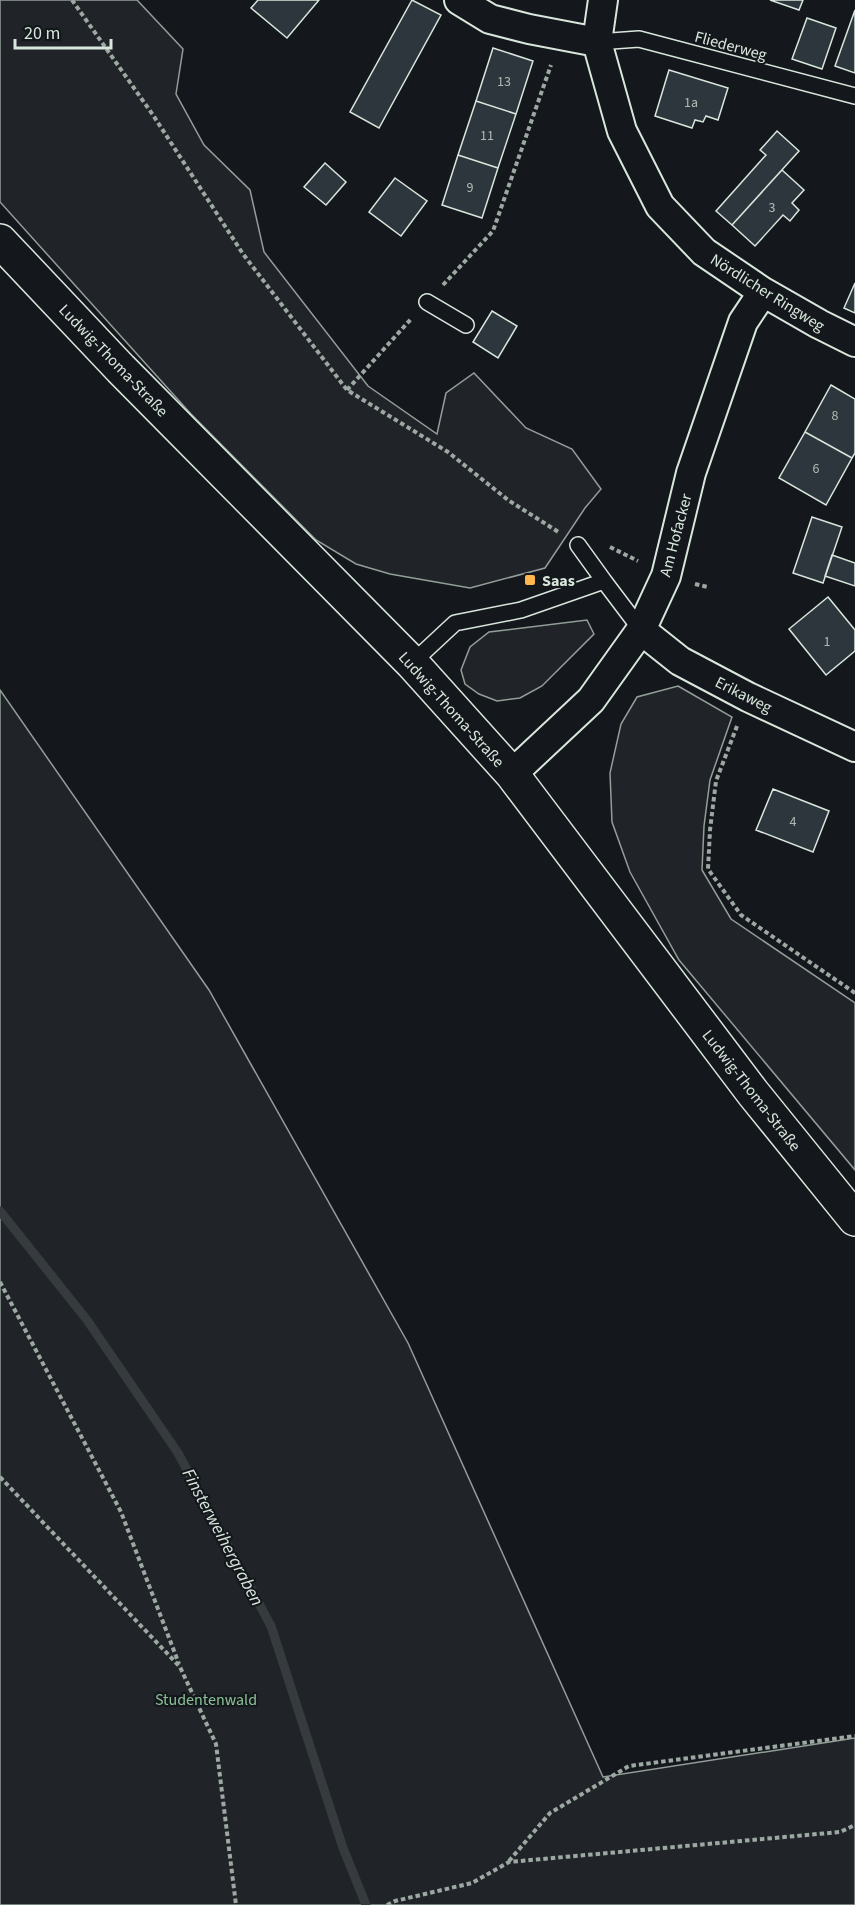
<svg xmlns="http://www.w3.org/2000/svg" width="855" height="1905" font-family="'Source Sans 3',sans-serif">
	<rect width="100%" height="100%" fill="#14181c"/>
	<!-- green -->
	<path fill="#202428" stroke="#939e99" stroke-width="1.5" d="M0,0H137L183,49L176,94L204,145L250,190L264,252L368,386L437,434L446,393L474,373L526,428L572,449L601,489L585,508L545,568L470,588L390,574L356,564L316,540L191,414L0,202Z
		M587,620L594,634L542,686L520,698L497,701L479,694L465,684L461,670L470,647L489,632Z
		M678,686L732,717L710,780L704,826L702,870L731,919L855,1003V1170L679,960L630,872L612,822L610,773L621,724L637,697Z
		M0,690L209,990L408,1343L603,1777L855,1738V1905H0Z"/>
	<g fill="none" stroke-linecap="round" stroke-linejoin="round">
		<!-- stream -->
		<path stroke="#363b3e" stroke-width="9" d="M0,1211L87,1320L178,1453L271,1626L343,1848L366,1905"/>
	</g>
	<!-- building -->
	<path fill="#2c363c" stroke="#d8e6dc" stroke-width="1.5" d="M258,0H319L287,38L251,8Z
		M412,0L441,15L379,128L350,112Z
		M770,0H803L799,10Z
		M855,10V73L835,66Z
		M807,18L836,28L822,69L792,59Z
		M493,48L533,61L516,114L476,101Z
		M669,70L728,88L718,120L706,116L703,122L695,120L692,128L655,116Z
		M476,101L516,114L498,168L458,155Z
		M777,131L799,151L732,225L716,211L766,155L760,150Z
		M458,155L498,168L482,218L442,205Z
		M325,163L346,182L326,205L304,187Z
		M782,170L804,190L792,203L799,210L790,221L783,215L755,246L732,225Z
		M395,178L427,201L401,236L369,212Z
		M855,283V313L844,308Z
		M492,311L517,326L498,358L473,342Z
		M831,385L855,399V453L852,458L805,432Z
		M805,432L852,458L826,505L779,478Z
		M812,517L842,527L823,583L793,573Z
		M832,555L855,563V586L825,576Z
		M828,597L855,630V651L826,675L789,629Z
		M773,789L829,811L813,852L756,830Z"/>
	<g fill="none" stroke-linecap="round" stroke-linejoin="round">
		<defs>
			<path id="lane" d="M597,42L639,39L855,96
				M427,302L466,325
				M578,545L604,581
				M412,663L455,623L521,610L604,581L641,630"/>
			<path id="street" d="M459,0L490,19L529,29L597,42
				M603,0L597,42L622,131L660,206L704,252L763,292L819,324L855,342
				M641,630L680,661L748,697L855,747
				M512,774L591,700L641,630L666,576L691,473L743,322L763,292"/>
			<path id="secondary" d="M0,241L121,369L412,663L512,774L753,1093L855,1219"/>
		</defs>
		<!-- lane casing -->
		<use href="#lane" stroke="#d8e6dc" stroke-width="18"/>
		<!-- street casing -->
		<use href="#street" stroke="#d8e6dc" stroke-width="32"/>
		<!-- secondary casing -->
		<use href="#secondary" stroke="#d8e6dc" stroke-width="36"/>
		<!-- path -->
		<path stroke="#9da8a2" stroke-width="4" stroke-dasharray="4.5 3" stroke-linecap="butt" d="M72,0L153,115L243,254L347,390L448,452L508,500L560,533
			M443,285L493,231L551,65
			M347,390L411,319
			M610,547L638,561
			M695,584L708,587
			M737,726L716,781L710,830L708,869L741,915L855,993
			M0,1282L121,1512L179,1664
			M0,1477L180,1667L216,1744L236,1905
			M509,1861L550,1813L629,1766L855,1736
			M387,1905L395,1901L472,1883L509,1862L840,1832L855,1825"/>
		<!-- lane -->
		<use href="#lane" stroke="#14181c" stroke-width="15"/>
		<!-- street -->
		<use href="#street" stroke="#14181c" stroke-width="28"/>
		<!-- secondary -->
		<use href="#secondary" stroke="#14181c" stroke-width="33"/>
	</g>
	<!-- markers -->
	<rect fill="#ffb74d" stroke="#14181c" stroke-width="2" x="524" y="574" width="12" height="12" rx="3"/>
	<g text-anchor="middle" stroke-width="4.5" stroke-linejoin="round" paint-order="stroke">
		<!-- number labels -->
		<g font-size="14" fill="#adbab4">
			<text x="504" y="86">13</text>
			<text x="691" y="107">1a</text>
			<text x="487" y="140">11</text>
			<text x="470" y="192">9</text>
			<text x="772" y="212">3</text>
			<text x="835" y="420">8</text>
			<text x="816" y="473">6</text>
			<text x="827" y="646">1</text>
			<text x="793" y="826">4</text>
		</g>
		<!-- street labels -->
		<g font-size="16" fill="#d8e6dc" stroke="#14181c">
			<text transform="translate(731 45) rotate(15)" y="6">Fliederweg</text>
			<text transform="translate(768 292) rotate(32)" y="6">Nördlicher Ringweg</text>
			<text transform="translate(114 360) rotate(46)" y="6">Ludwig-Thoma-Straße</text>
			<text transform="translate(675 535) rotate(-75)" y="6">Am Hofacker</text>
			<text transform="translate(744 694) rotate(27)" y="6">Erikaweg</text>
			<text transform="translate(452 709) rotate(48)" y="6">Ludwig-Thoma-Straße</text>
			<text transform="translate(752 1090) rotate(52)" y="6">Ludwig-Thoma-Straße</text>
		</g>
		<!-- poi labels -->
		<g font-size="16" font-weight="bold" fill="#d8e6dc" stroke="#14181c" text-anchor="start">
			<text x="542" y="586">Saas</text>
		</g>
		<!-- park labels -->
		<g font-size="16" fill="#8ac095" stroke="#14181c">
			<text x="206" y="1705">Studentenwald</text>
		</g>
		<!-- water labels -->
		<g font-size="18" font-style="italic" fill="#d8e6dc" stroke="#14181c">
			<text transform="translate(223 1537) rotate(62)" y="6">Finsterweihergraben</text>
		</g>
	</g>
	<!-- scale -->
	<path d="M15 39v9h96v-9" fill="none" stroke="#d8e6dc" stroke-width="3"/>
	<text x="24" y="39" font-size="18" fill="#d8e6dc" stroke="#14181c" stroke-width="4.5" paint-order="stroke">20 m</text>
</svg>
